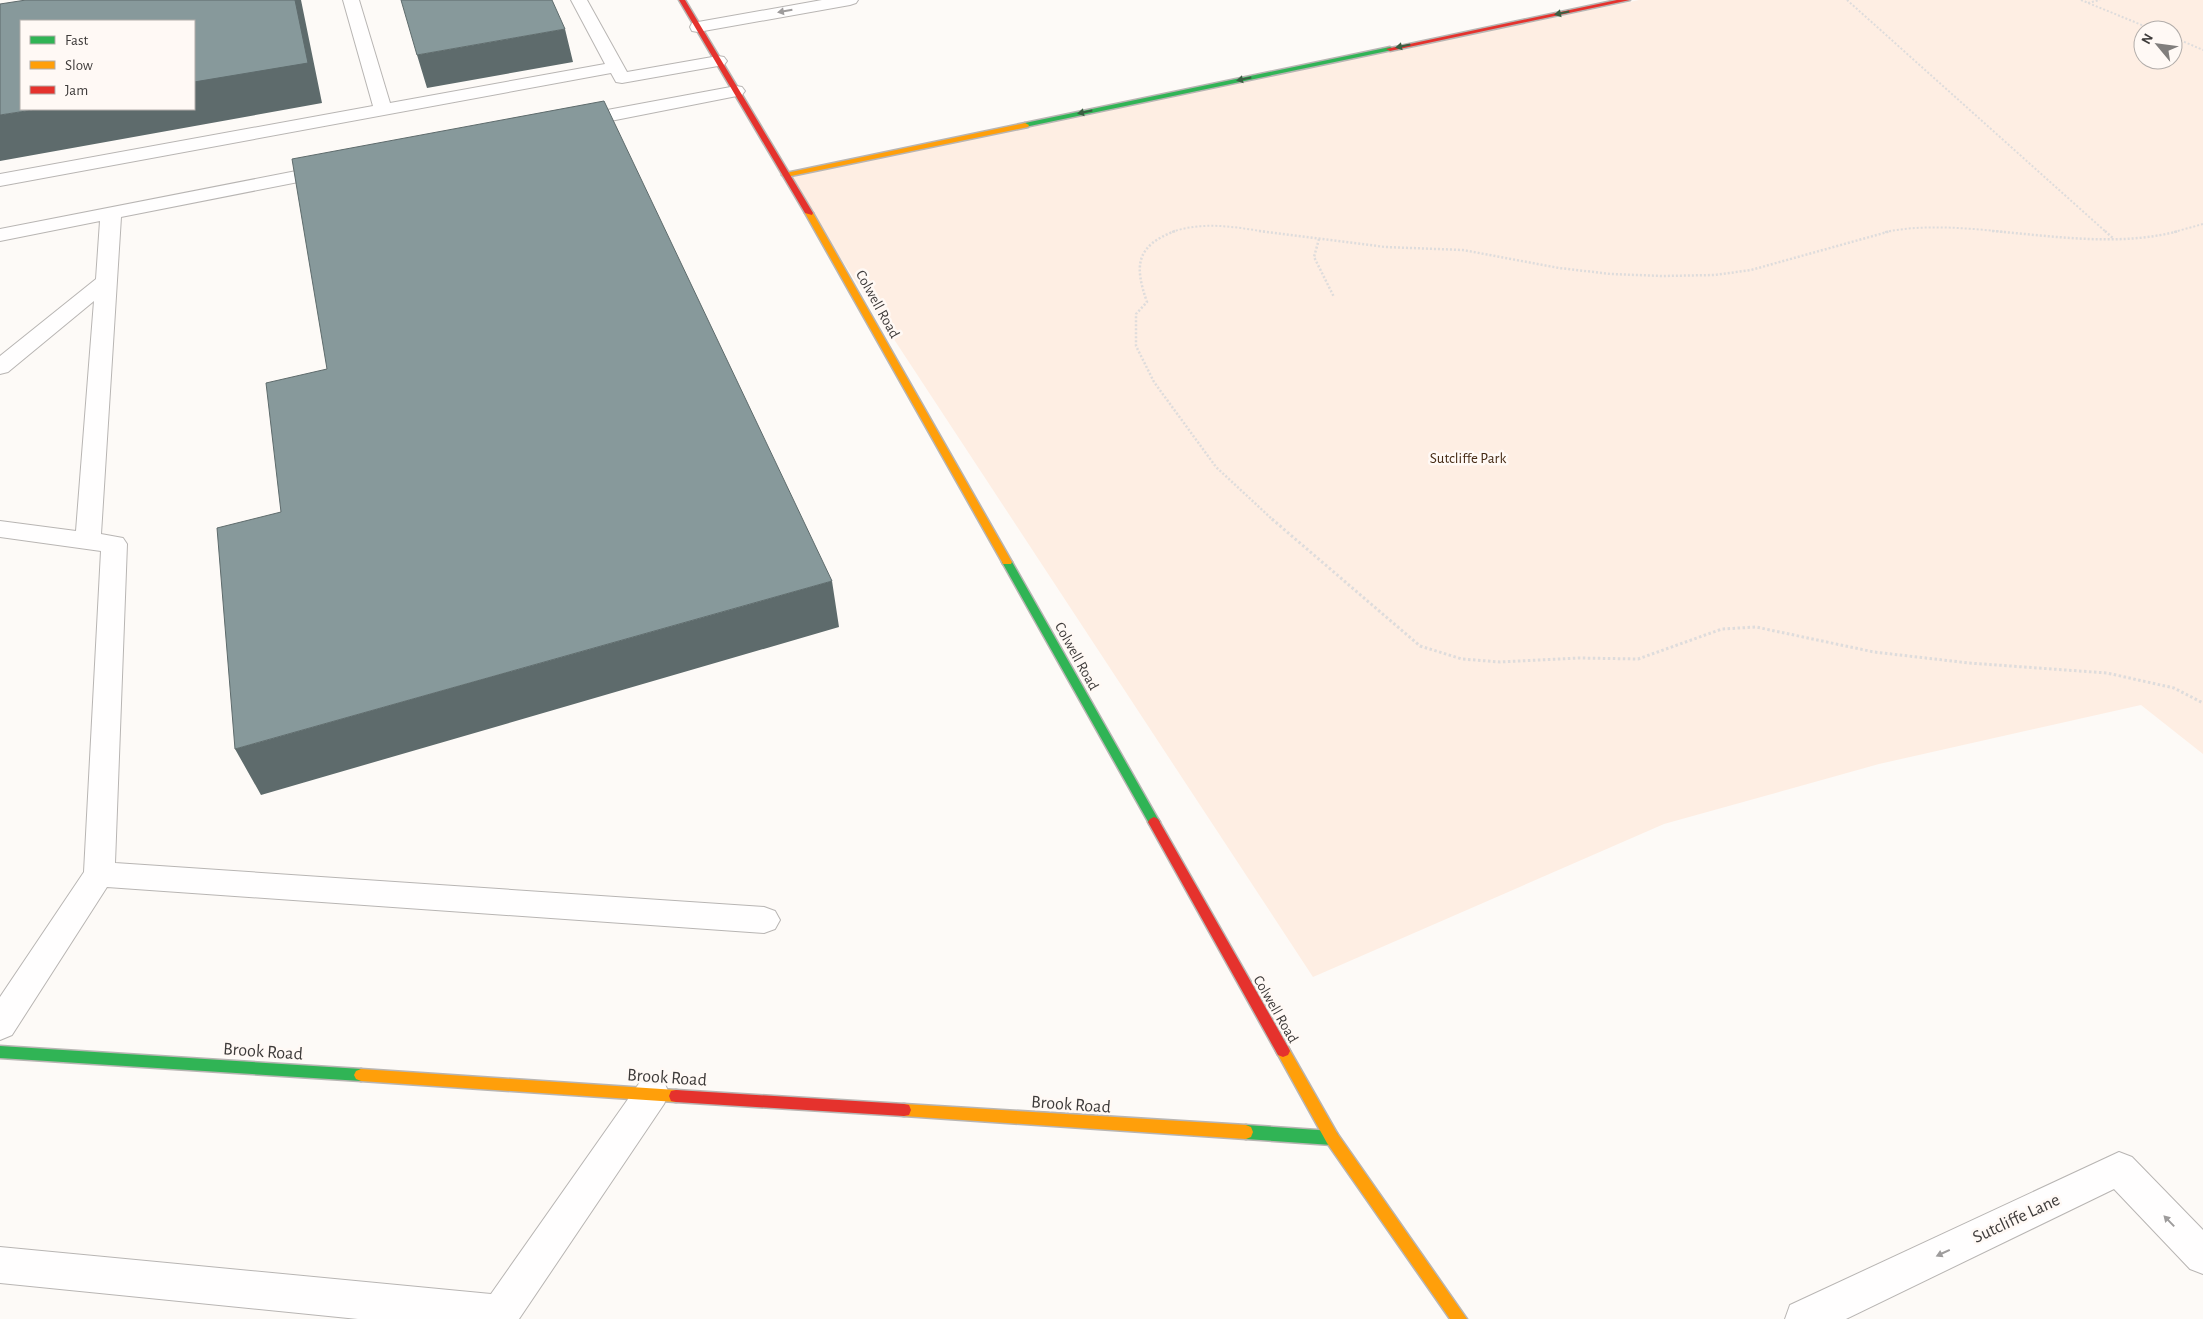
<svg xmlns="http://www.w3.org/2000/svg" width="2203" height="1319" font-family="'Alegreya Sans',sans-serif">
	<rect width="100%" height="100%" fill="#fdfaf7"/>
	<!-- green -->
	<path fill="#feeee3" fill-rule="evenodd" d="M1639,0H2203V754L2141,705L1879,764L1664,824L1313,977L786,175ZM2143,30H2173V60H2143Z"/>
	<g fill="none" stroke-linecap="round" stroke-linejoin="round">
		<defs>
			<path id="lane" d="M343,0H359L390,103L605,64L571,0H587L627,72L718,56L724,57L727,61L724,65L718,66L622,83L616,82L611,73L0,186V174L373,106Z
				M736,86L742,87L745,91L742,95L575,128L569,126L566,122L569,118L575,116Z
				M332,164L339,166L342,170L339,174L121,217L101,534L123,538L127,544L115,863L764,907L775,911L780,920L775,929L764,933L107,887L12,1035L0,1040V997L84,872L101,551L0,537V521L76,531L94,301L8,372L0,374V356L96,279L100,221L0,241V229Z
				M652,1077L664,1082L669,1093L664,1104L519,1319H358L0,1283V1247L491,1294L640,1082Z"/>
			<path id="street" d="M822,0H858L856,3L850,5L698,32L692,31L690,27L692,23L698,22Z
				M2119,1152L2132,1157L2203,1230V1274L2190,1269L2114,1189L1846,1319H1785L1790,1305Z"/>
			<path id="fast" d="M1390,47L1394,49L1392,50L1025,127L1021,125L1025,123Z
				M1007,558L1012,562L1158,819L1160,822L1158,825L1154,827L1150,825L1002,562Z
				M0,1046L361,1069L366,1071L368,1075L366,1079L361,1081L0,1058Z
				M1246,1125L1332,1131L1337,1133L1339,1138L1337,1143L1332,1145L1246,1139L1241,1137L1239,1132L1241,1127Z"/>
			<path id="slow" d="M1025,123L1029,125L1028,127L786,177L782,175L786,173Z
				M806,211L813,213L1012,562L1011,564H1003L1002,562L805,213Z
				M1283,1045L1288,1047L1337,1133L1467,1319H1450L1327,1143L1276,1051L1278,1047Z
				M361,1069L676,1090L681,1091L683,1096L681,1101L676,1102L361,1081L356,1079L354,1075L356,1071Z
				M904,1104L1246,1125L1251,1127L1253,1132L1251,1137L1246,1139L904,1116L899,1115L897,1110L899,1105Z"/>
			<path id="jam" d="M679,0H685L813,213L812,215L805,213Z
				M1617,0H1630L1390,51L1386,49Z
				M1154,817L1158,819L1288,1047L1290,1051L1288,1055L1283,1057L1278,1055L1148,822L1150,819Z
				M676,1090L904,1104L909,1105L911,1110L909,1115L904,1116L676,1102L671,1101L669,1096L671,1091Z"/>
		</defs>
		<!-- lane casing -->
		<use href="#lane" stroke="#b8b5b3" stroke-width="2"/>
		<!-- street casing -->
		<use href="#street" stroke="#b8b5b3" stroke-width="2"/>
		<!-- fast casing -->
		<use href="#fast" stroke="#b8b5b3" stroke-width="3"/>
		<!-- slow casing -->
		<use href="#slow" stroke="#b8b5b3" stroke-width="3"/>
		<!-- jam casing -->
		<use href="#jam" stroke="#b8b5b3" stroke-width="3"/>
		<!-- path-far2 -->
		<path stroke="#dedcdc" stroke-width="2" stroke-dasharray="2 2" stroke-linecap="butt" d="M1847,0L2106,232
			M2081,0L2154,30
			M2088,3L2100,0
			M2173,37L2203,50
			M1172,232C1203,221 1235,227 1267,232
			M1885,232C1924,224 1966,228 2006,232
			M2174,232L2203,224"/>
		<!-- path-far1 -->
		<path stroke="#dedcdc" stroke-width="2.5" stroke-dasharray="2 2" stroke-linecap="butt" d="M1175,231C1136,246 1134,265 1147,302L1136,314V346L1154,382L1216,467L1273,520
			M1259,231L1385,247L1463,250L1559,268L1611,274L1663,276L1715,275L1751,270L1891,231
			M1992,231C2054,236 2118,247 2179,231
			M2105,231L2114,239
			M1319,239L1314,257L1334,297"/>
		<!-- path -->
		<path stroke="#dedcdc" stroke-width="3" stroke-dasharray="2.5 2.5" stroke-linecap="butt" d="M1272,519L1420,646L1462,659L1500,662L1580,658L1638,659L1722,629L1756,627L1874,652L1969,663L2107,673L2174,688L2203,703"/>
		<!-- lane -->
		<use href="#lane" fill="#fffefe" fill-rule="evenodd"/>
		<!-- street -->
		<use href="#street" fill="#fffefe" fill-rule="evenodd"/>
		<!-- fast -->
		<use href="#fast" fill="#30b455" fill-rule="evenodd"/>
		<!-- slow -->
		<use href="#slow" fill="#ff9f0a" fill-rule="evenodd"/>
		<!-- jam -->
		<use href="#jam" fill="#e5322d" fill-rule="evenodd"/>
	</g>
	<!-- shaded-wall -->
	<path fill="#5e6b6c" d="M295,0H301L322,103L0,161V115L39,109H194V82Z
		M565,29L573,62L427,88L417,55Z
		M832,581L839,627L261,795L235,749Z"/>
	<!-- building -->
	<path fill="#87999b" stroke="#5e6b6c" d="M26,0H295L308,63L194,82V21H21V109H39L0,115V4Z
		M401,0H552L565,29L417,55Z
		M604,101L832,581L235,749L217,528L281,512L266,383L327,369L292,159Z"/>
	<!-- one-way arrows -->
	<defs><path id="oneway-solid" d="M-6-.8H1V-3.2L6.5 0L1 3.2V.8H-6Z" transform="scale(1.25)"/></defs>
	<g fill="#9e9c9c">
		<use href="#oneway-solid" transform="translate(785 11) rotate(170)"/>
		<use href="#oneway-solid" transform="translate(2169 1221) rotate(-134)"/>
		<use href="#oneway-solid" transform="translate(1943 1253) rotate(155)"/>
	</g>
	<g fill="#3a5f42">
		<use href="#oneway-solid" transform="translate(1562 13) rotate(168)"/>
		<use href="#oneway-solid" transform="translate(1403 46) rotate(168)"/>
		<use href="#oneway-solid" transform="translate(1244 79) rotate(168)"/>
		<use href="#oneway-solid" transform="translate(1085 112) rotate(168)"/>
	</g>
	<g text-anchor="middle" stroke-width="5" stroke-linejoin="round" paint-order="stroke">
		<!-- street labels -->
		<g font-size="15" fill="#3e3b3a" stroke="#fff9f5">
			<text transform="translate(878 304) rotate(61)" y="5">Colwell Road</text>
			<text transform="translate(1077 656) rotate(61)" y="5">Colwell Road</text>
			<text transform="translate(1276 1009) rotate(60)" y="5">Colwell Road</text>
		</g>
		<!-- park labels -->
		<g font-size="15" fill="#462b15" stroke="#fff9f5">
			<text x="1468" y="463">Sutcliffe Park</text>
		</g>
		<!-- near-street labels -->
		<g font-size="18" fill="#3e3b3a" stroke="#fff9f5">
			<text transform="translate(263 1051) rotate(4)" y="6">Brook Road</text>
			<text transform="translate(667 1077) rotate(4)" y="6">Brook Road</text>
			<text transform="translate(1071 1104) rotate(4)" y="6">Brook Road</text>
			<text transform="translate(2016 1218) rotate(-25)" y="6">Sutcliffe Lane</text>
		</g>
	</g>
	<!-- legend -->
	<rect x="20" y="20" width="175" height="90" fill="#fff9f5" stroke="#b2adaa"/>
	<rect x="30" y="36" width="25" height="8" fill="#30b455" stroke="#b2adaa"/>
	<text x="65" y="45" font-size="15" fill="#3e3b3a">Fast</text>
	<rect x="30" y="61" width="25" height="8" fill="#ff9f0a" stroke="#b2adaa"/>
	<text x="65" y="70" font-size="15" fill="#3e3b3a">Slow</text>
	<rect x="30" y="86" width="25" height="8" fill="#e5322d" stroke="#b2adaa"/>
	<text x="65" y="95" font-size="15" fill="#3e3b3a">Jam</text>
	<!-- north arrow -->
	<g transform="translate(2158 45) rotate(299)"><circle r="24" fill="#fff9f5" stroke="#b2adaa"/>
	<path d="M0-4L9 19L0 12L-9 19Z" fill="#817e7c"/>
	<text y="-8" font-size="14" font-weight="bold" text-anchor="middle" fill="#3e3b3a">N</text>
	</g>
</svg>
